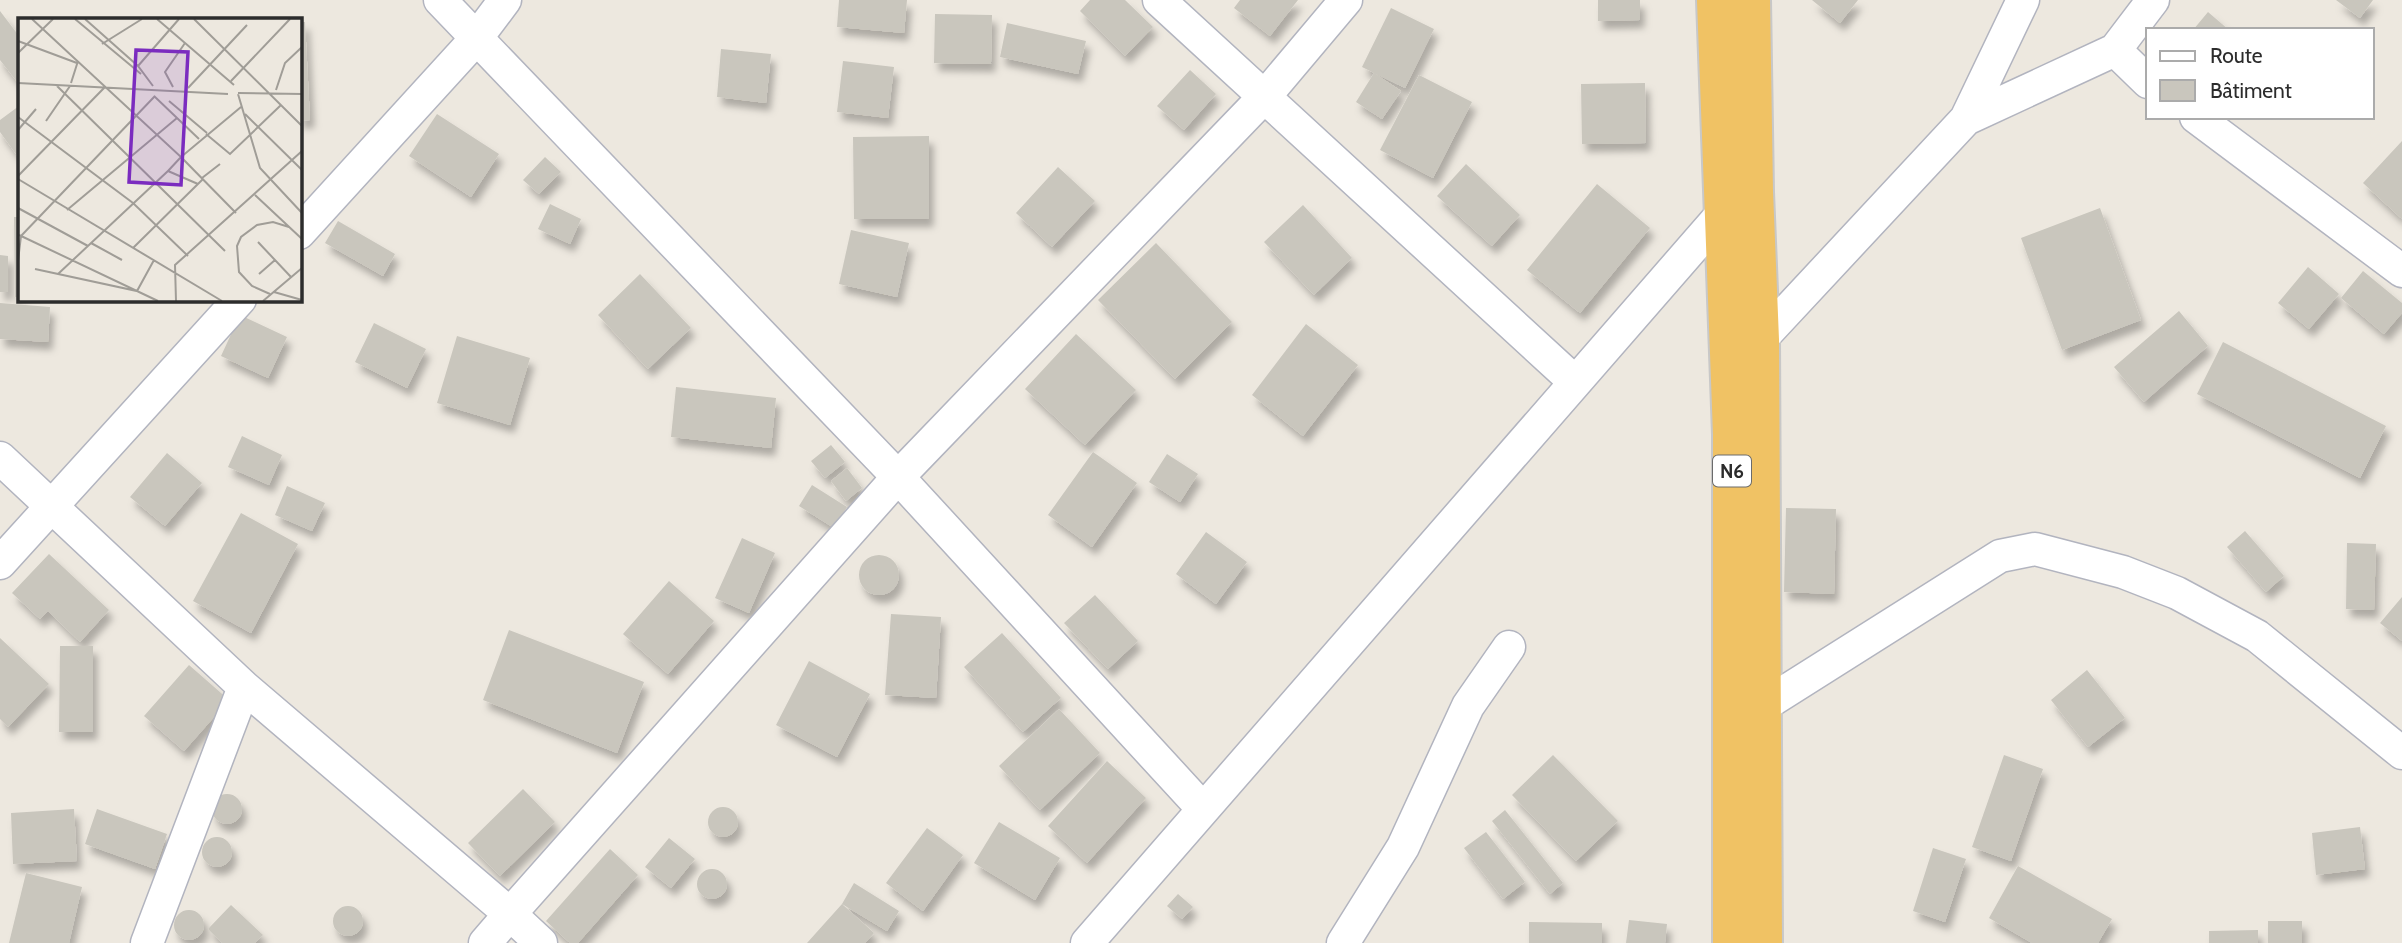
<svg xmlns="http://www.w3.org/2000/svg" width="2402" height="943" font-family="Cabin,sans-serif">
	<defs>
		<filter id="shadow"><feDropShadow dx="4.5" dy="8" stdDeviation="3.5" flood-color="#0004"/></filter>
	</defs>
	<rect width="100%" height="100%" fill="#ede8df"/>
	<!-- building -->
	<path fill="#c9c6bd" filter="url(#shadow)" d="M839,0H907L904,33L837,27Z
		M1090,0H1125L1153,27L1125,56L1080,11Z
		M1240,0H1298L1270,36L1234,8Z
		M1598,0H1640V20L1598,21Z
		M1812,0H1858L1840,23Z
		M2336,0H2373L2360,18Z
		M1391,8L1434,29L1405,88L1362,67Z
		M0,11L19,36V84L0,60Z
		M2208,12L2229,30H2193Z
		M935,14L992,15L991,64L934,63Z
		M299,22H305L310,120L299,121Z
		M1007,23L1086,41L1078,74L1000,57Z
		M721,49L771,54L766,103L717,97Z
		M843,61L894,67L888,118L837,112Z
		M1190,70L1216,94L1184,130L1157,106Z
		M1374,73L1401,91L1382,119L1356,102Z
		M1419,75L1472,102L1433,178L1380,150Z
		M1645,83L1646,143L1582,144L1581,84Z
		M19,106V158L0,132V120Z
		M437,114L499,154L471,197L409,156Z
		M929,136V219H854L853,137Z
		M2402,141V219L2363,183Z
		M545,157L561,172L539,194L523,180Z
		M1466,164L1520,215L1492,246L1437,196Z
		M1058,167L1095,201L1052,247L1016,213Z
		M1597,184L1650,228L1580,313L1527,270Z
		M550,204L581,219L570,244L538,229Z
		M1303,205L1352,258L1314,295L1264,242Z
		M2100,208L2141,320L2062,350L2021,238Z
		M14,217H19V297H15Z
		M338,221L395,254L383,276L325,243Z
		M851,230L909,243L897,297L839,284Z
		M1156,243L1232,322L1175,379L1098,300Z
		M0,255L8,256V292H0Z
		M2308,267L2339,294L2309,329L2278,303Z
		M2363,271L2402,303V313L2384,334L2341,298Z
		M640,274L691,328L648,369L598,315Z
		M0,303L50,307L48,342L0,339Z
		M2179,311L2208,346L2144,402L2114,367Z
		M240,315L287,337L268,378L221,356Z
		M374,323L426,349L407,388L355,362Z
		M1306,324L1358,365L1303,436L1252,395Z
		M1076,334L1136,390L1085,445L1025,389Z
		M457,336L530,358L510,425L437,403Z
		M2223,342L2386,426L2360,478L2197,394Z
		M676,387L776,398L771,448L671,437Z
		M242,436L282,455L269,485L228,467Z
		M831,445L845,462L825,478L811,461Z
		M1093,452L1137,483L1092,547L1048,515Z
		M167,453L202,483L165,526L130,497Z
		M1167,454L1198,474L1180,502L1149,482Z
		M847,468L862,488L846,501L831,481Z
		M812,485L847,507L834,528L799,506Z
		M287,486L325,503L312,531L275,515Z
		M1786,508L1836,509L1834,594L1784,592Z
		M241,513L298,544L251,633L193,601Z
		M2245,531L2284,576L2266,592L2227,547Z
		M1206,532L1247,562L1216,604L1176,574Z
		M742,538L775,553L749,613L715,598Z
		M2347,543L2376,544L2374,610L2346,609Z
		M49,554L109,610L80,642L48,611L40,619L12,593Z
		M859 575a20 20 0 1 1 40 0a20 20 0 1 1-40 0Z
		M669,581L714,621L668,674L623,634Z
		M1095,595L1138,641L1108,669L1064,623Z
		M2402,597V641L2380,623Z
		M891,614L941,617L936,698L885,695Z
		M509,630L644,682L617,753L483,700Z
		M1002,633L1061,698L1023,732L964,667Z
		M0,638L49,684L8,727L0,719Z
		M60,646H93V732H59Z
		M809,661L870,694L837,757L776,725Z
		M189,665L229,700L184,751L144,716Z
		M2087,670L2125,718L2088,747L2051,700Z
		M1059,709L1100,753L1040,810L999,766Z
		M1553,755L1618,821L1576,861L1512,795Z
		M2004,755L2043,769L2011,861L1972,847Z
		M1107,761L1146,798L1087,863L1048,826Z
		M523,789L555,822L500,876L468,843Z
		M212 809a15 15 0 1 1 30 0a15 15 0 1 1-30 0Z
		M708 822a15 15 0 1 1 30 0a15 15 0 1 1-30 0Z
		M74,809L77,861L13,864L11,813Z
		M97,809L167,834L155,869L85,844Z
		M1505,810L1563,883L1550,894L1492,821Z
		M999,822L1060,858L1035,900L974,863Z
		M2360,827L2365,869L2316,875L2312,833Z
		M927,828L963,855L923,911L886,883Z
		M1486,832L1525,882L1503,899L1464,848Z
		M202 852a15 15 0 1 1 30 0a15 15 0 1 1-30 0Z
		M669,838L695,859L671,888L645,867Z
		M1933,848L1966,859L1945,922L1913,911Z
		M610,849L638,875L578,943H570L546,921Z
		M2018,866L2112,919L2098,943H2032L1989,918Z
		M697 884a15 15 0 1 1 30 0a15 15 0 1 1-30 0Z
		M26,873L82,887L69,943H9Z
		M854,883L899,911L887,931L842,904L874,933L865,943H807L842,904Z
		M1178,894L1193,907L1182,919L1167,906Z
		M231,905L263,935L255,943H222L208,929Z
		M333 921a15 15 0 1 1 30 0a15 15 0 1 1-30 0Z
		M174 925a15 15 0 1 1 30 0a15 15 0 1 1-30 0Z
		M1629,920L1667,924L1665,943H1626Z
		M2268,921H2302V943H2268Z
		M1529,922L1602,923V943H1529Z
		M2258,930V943H2209V931Z"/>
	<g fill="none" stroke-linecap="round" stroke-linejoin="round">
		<defs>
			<path id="minor" d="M440,0L898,477L1203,809
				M1159,0L1575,382
				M2115,50L2148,82
				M2196,117L2402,271
				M1966,119L2023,0
				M299,233L475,40L505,0
				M1760,340L1966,119L2115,50L2153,0
				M0,458L244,687L147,943
				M0,563L240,299
				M244,687L510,914L898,477L1266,95L1346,0
				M1761,707L2000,556L2035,549L2123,572L2177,593L2257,636L2402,753
				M485,943L510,914L541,943
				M1087,943L1722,214L1735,205
				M1343,943L1403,847L1468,706L1509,647"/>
			<path id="trunk" d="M1716,0L1732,434V943
				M1751,0L1754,192L1760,340L1763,943"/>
		</defs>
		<!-- minor casing -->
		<use href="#minor" stroke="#b2b4bf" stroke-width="35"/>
		<!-- trunk casing -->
		<use href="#trunk" stroke="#c8c8c8" stroke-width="42"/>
		<!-- minor -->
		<use href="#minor" stroke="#fff" stroke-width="32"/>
		<!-- trunk -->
		<use href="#trunk" stroke="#f0c264" stroke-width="38"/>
	</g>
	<g text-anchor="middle" stroke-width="7" stroke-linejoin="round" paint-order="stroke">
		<!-- shield labels -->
		<rect fill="#fff" stroke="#6b6b6b" stroke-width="2" x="1713" y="455.5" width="38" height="31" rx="5"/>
		<g font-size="19" font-weight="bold" fill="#2c2c2c">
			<text x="1732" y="478">N6</text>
		</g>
	</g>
	<!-- overview -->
	<g transform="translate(18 18)">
		<rect width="284" height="284" fill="#ede8df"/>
		<path fill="none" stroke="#a09d97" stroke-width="2" d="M14,1L163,139L150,153M57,1L123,56M67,1L120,48L135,68M139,1L216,67M176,1L284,108M0,23L59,45M84,26L124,1M0,35L35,1M120,48L161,1M213,63L272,1M0,65L210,76M53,65L60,43M39,68L207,233M155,69L147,54L167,25M170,70L229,7M258,72L267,45L284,29M220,75L284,76M220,76L242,150L284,195M136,78L181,121M151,83L189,115M227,96L284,152M0,99L115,185L170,238M28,103L52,68M0,112L18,91M188,116L212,136L263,87M0,158L86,70M184,160L202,146M0,161L204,283M237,177L284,221M0,190L70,228M49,192L159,100M218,195L163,139L223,89M1,217L140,283M240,224L273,259M73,225L104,242M115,230L185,161M0,243L3,218L137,78M17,251L119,273L136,242M40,256L150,153L180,166M241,256L257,242M256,274L284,282M252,276L234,268L221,254L219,228L223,219L239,207L255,204L271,209M158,283L157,247L284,133M245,283L284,250"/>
		<path fill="#7b2cbf" fill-opacity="0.15" stroke="#7b2cbf" stroke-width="3.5" d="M118,32L170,34L163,167L111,164Z"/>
		<rect width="284" height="284" fill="none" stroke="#2c2c2c" stroke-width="3.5"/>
	</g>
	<!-- legend -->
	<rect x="2146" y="28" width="228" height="91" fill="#ffffff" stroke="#ababab" stroke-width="2"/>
	<rect x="2160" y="51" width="35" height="10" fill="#ffffff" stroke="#ababab" stroke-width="2"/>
	<text x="2210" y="63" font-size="21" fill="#2c2c2c">Route</text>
	<rect x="2160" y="80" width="35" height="21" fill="#c9c6bd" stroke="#ababab" stroke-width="2"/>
	<text x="2210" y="98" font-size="21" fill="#2c2c2c">Bâtiment</text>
</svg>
